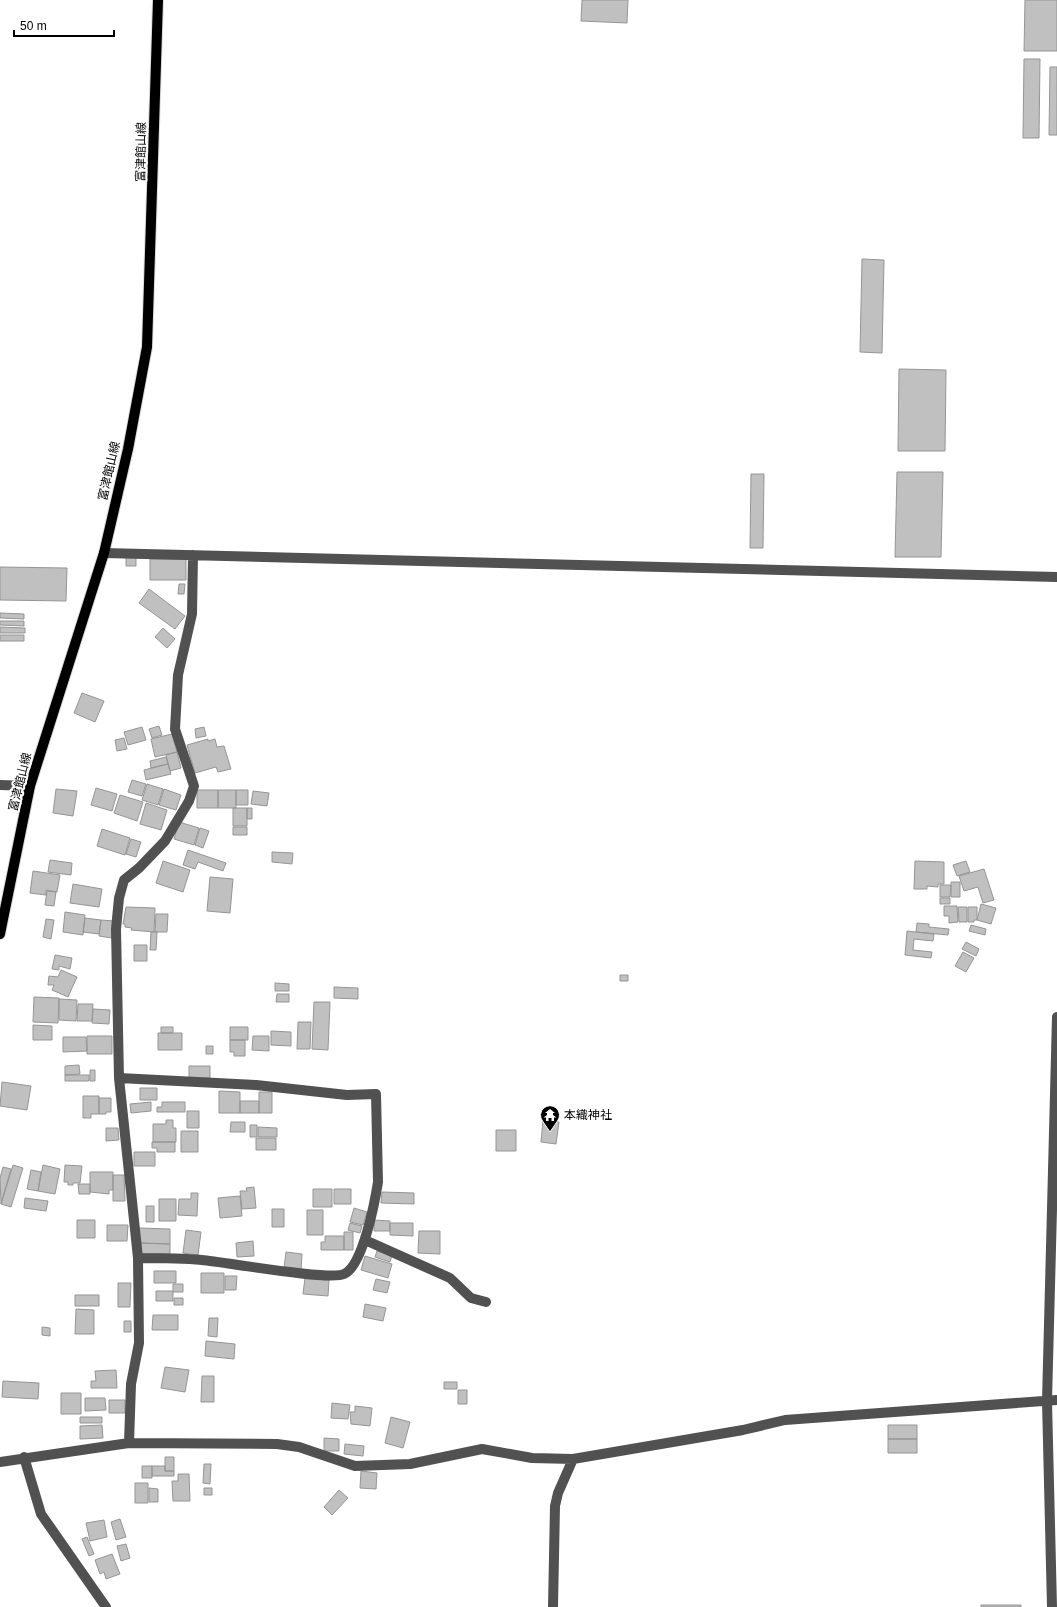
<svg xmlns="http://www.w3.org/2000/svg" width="1057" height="1607" font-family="Helvetica,'Noto Sans JP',sans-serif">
	<rect width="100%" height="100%" fill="#fff"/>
	<!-- building -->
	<path fill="#c0c0c0" stroke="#959595" d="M582,0H628L627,23L581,21Z
		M1025,0H1057V51H1024Z
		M1024,59H1040L1039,138H1023Z
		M1050,67H1057V135H1049Z
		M862,259L884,260L882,353L860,352Z
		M899,369L946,370L945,451H898Z
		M897,472H943L941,557H895Z
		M751,474H764L763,548H750Z
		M126,557H136V566H126Z
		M150,559H186V580H150Z
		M0,567L67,568L66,601L0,600Z
		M179,584H185L184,594H178Z
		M149,589L185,616L175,629L139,603Z
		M0,613L24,614V619L0,618Z
		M0,621H24V626L0,625Z
		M0,627L25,628V633H0Z
		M163,628L175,639L167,648L155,637Z
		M0,635H24V641H0Z
		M82,693L104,701L95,722L74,713Z
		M159,726L162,735L152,738L149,729Z
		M142,727L146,740L128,745L124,732Z
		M204,727L206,736L196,738L195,729Z
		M172,734L177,752L155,757L151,739Z
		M124,738L127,749L117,751L115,740Z
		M208,739V741L215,739L217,747L224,746L231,769L218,772L216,767L195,773L187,745Z
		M177,752L181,768L170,771L166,755Z
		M166,757L168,764L151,768L150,761Z
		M168,764L171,774L146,780L144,770Z
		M132,780L146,784L142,796L128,792Z
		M147,784L163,789L158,805L142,800Z
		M96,788L117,794L112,811L91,805Z
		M56,789L77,791L73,816L53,813Z
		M164,789L181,795L176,810L159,805Z
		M197,790H218V808H197Z
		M218,790H236V808H218Z
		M236,790H248V805H236Z
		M253,791L269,793L267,806L251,804Z
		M120,795L143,802L137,821L114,813Z
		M146,803L167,810L161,830L140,824Z
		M233,808H247V826H233Z
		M247,808H252V819H247Z
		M179,822L199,828L194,845L174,839Z
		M233,827H247V835H233Z
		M200,828L209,831L203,848L195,845Z
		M102,829L130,838L125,855L97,846Z
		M131,839L141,842L136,857L126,854Z
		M188,850L226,863L223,871L198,862L195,869L183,865Z
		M272,852L293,853L292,864L272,862Z
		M50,860L72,863L71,875L48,872Z
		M163,861L190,870L183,892L156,883Z
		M915,861L944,862V884H938V887L927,886V889H914Z
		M966,861L970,872L957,876L953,865Z
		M984,869L994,900L983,903L978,887L964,891L959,876Z
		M33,871L60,875L57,892L46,890V895L30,893Z
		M210,877L233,879L230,913L207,911Z
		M951,882H960V897H951Z
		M73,884L102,889L99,907L70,903Z
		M940,885H951L950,897H940Z
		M47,891L56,892L54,906L45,905Z
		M940,898H950V904H940Z
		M981,904L996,908L991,924L977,920Z
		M944,906H957L958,922L949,923V916H944Z
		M126,907L155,908L154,932L131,930L132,928L125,927V924H123Z
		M958,907H967V922H959Z
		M968,907H977V920H974V922H968Z
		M65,912L85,915L83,935L63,932Z
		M156,914H168L167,932H155Z
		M85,918L101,920L99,934L83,932Z
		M46,919L54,920L51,939L43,937Z
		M101,920L114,921L112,938L99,936Z
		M917,923L929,924V927L949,929L948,935L916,932Z
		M971,925L986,929L985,935L969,931Z
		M907,931L934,934L933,941L914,939L913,950L932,952L931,958L905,955Z
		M151,932H157L156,950H150Z
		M966,942L979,949L976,956L962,949Z
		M134,945H147V961H134Z
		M963,952L974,958L966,972L955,966Z
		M55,955L72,958L70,969L59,966V970L52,969Z
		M61,970L77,977L68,997L52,990L54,985H48L49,976L58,977Z
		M620,975H628V981H620Z
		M275,983L289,984V991H275Z
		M334,987L358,988V999L334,998Z
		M277,994H289V1002H276Z
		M34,997L59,998L58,1023L33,1022Z
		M59,999L77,1000L76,1021L59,1020Z
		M314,1002H330L328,1050L312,1049Z
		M78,1004H93L92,1021H77Z
		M93,1009L110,1010L109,1024L92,1023Z
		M298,1022H311L310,1049H297Z
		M33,1025L52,1026V1040H33Z
		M161,1027H173V1033H161Z
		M230,1027H248V1040H230Z
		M271,1031L291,1032V1046L271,1045Z
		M158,1033H182V1050H158Z
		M87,1036H112V1054H87Z
		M253,1036H269V1051L252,1050Z
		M63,1037H86L87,1051L63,1052Z
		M230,1040H245V1056H234V1052H230Z
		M206,1046H213V1054H206Z
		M79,1065L80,1074L65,1075V1066Z
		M189,1066H210V1078H189Z
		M90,1070H95V1081H90Z
		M65,1075H89V1081H65Z
		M2,1082L31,1086L27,1110L0,1106Z
		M140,1088H157V1100H140Z
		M219,1091L240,1092V1113H219Z
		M259,1092H272V1113H259Z
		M83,1096H99V1114H91V1118H83Z
		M99,1098H111V1112H106V1114H99Z
		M240,1101H259V1113H240Z
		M151,1102V1111L131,1113L130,1104Z
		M162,1102H185V1112H157V1107H162Z
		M187,1111H199V1128H187Z
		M166,1120H173V1128H176V1142H153V1124H166Z
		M543,1120L559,1122L556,1144L541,1142Z
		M231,1122H245V1132H230Z
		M250,1125H257V1137H250Z
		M258,1127L277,1128V1137H258Z
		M106,1128H118L119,1140L106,1141Z
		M496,1130H516V1151H496Z
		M181,1131H198V1152H181Z
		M256,1138H276V1150H256Z
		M152,1142H175V1152H157V1148H152Z
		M134,1152H155V1166H134Z
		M13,1165L23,1168L11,1207L1,1204Z
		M43,1165L60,1169L55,1194L38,1191Z
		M65,1165L82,1166L80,1183H73V1185H68V1182H64Z
		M3,1167L11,1169L1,1204L0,1178Z
		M31,1170L41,1172L38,1191L27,1189Z
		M90,1172H113V1190H109V1194L90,1192Z
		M113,1175H124L125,1201H113Z
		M78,1184H90V1194H79Z
		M254,1187L256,1208L242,1209L240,1191H247L246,1188Z
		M313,1189H332V1207H313Z
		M334,1189H351V1204H334Z
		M382,1192L414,1193V1204L381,1203Z
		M191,1193H198L197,1216L178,1215L179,1199H191Z
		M240,1196L242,1216L220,1218L218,1198Z
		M25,1198L48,1201L46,1211L24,1208Z
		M159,1199H176V1221H159Z
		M146,1206H154V1222H146Z
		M354,1208L367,1212L363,1225L350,1222Z
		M272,1209H284V1227H272Z
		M307,1210H323V1235H307Z
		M77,1220H95V1238H77Z
		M374,1220L390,1221V1231H374Z
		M350,1223L362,1226L360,1233L348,1230Z
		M390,1223H413V1236L390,1235Z
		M107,1225H128L127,1241H107Z
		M139,1228L170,1229V1244L139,1243Z
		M186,1230L201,1232L198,1255L183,1253Z
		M419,1231H440V1254L418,1253Z
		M344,1232H353V1250H344Z
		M325,1236H344V1250H321V1242H325Z
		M253,1241L254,1256L237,1257L236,1243Z
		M139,1243L170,1244V1254H142Z
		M377,1251L392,1255L390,1262L375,1257Z
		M286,1252L302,1254L301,1270L284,1268Z
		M365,1256L392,1264L388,1278L361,1270Z
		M154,1271H176V1283H154Z
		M201,1273H224V1293H201Z
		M225,1276H237L236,1290H225Z
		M305,1278L329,1280L328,1296L303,1294Z
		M376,1279L390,1282L387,1293L373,1290Z
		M118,1283H131L130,1307H118Z
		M173,1284H183V1292H173Z
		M156,1291H173V1301H156Z
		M75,1295H99V1306H75Z
		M174,1298H183V1305H174Z
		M365,1304L386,1308L383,1321L363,1317Z
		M76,1309L94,1310V1334H75Z
		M153,1315H178V1330H152Z
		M209,1318H218L217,1337L208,1336Z
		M124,1321H131V1332H124Z
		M42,1327L50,1328V1336L42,1335Z
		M206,1341L235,1344L234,1359L205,1356Z
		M165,1367L189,1370L185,1392L161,1388Z
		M116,1370L117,1388H91V1381H96L95,1371Z
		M202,1376H214V1402H201Z
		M3,1381L39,1383L38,1399L2,1397Z
		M444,1382H457V1389H444Z
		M458,1390H467V1404H458Z
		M61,1393H81V1414H61Z
		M85,1398H105L106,1410L85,1411Z
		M109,1400H125V1413H109Z
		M332,1403L350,1405L348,1419L331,1418Z
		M355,1406L372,1408L370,1426L351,1424L350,1412H355Z
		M80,1417H102V1423H80Z
		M391,1417L410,1422L403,1448L385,1443Z
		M102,1425L103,1438L80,1439V1426Z
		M888,1425H917V1439H888Z
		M324,1438L339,1439V1451H324Z
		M888,1439H917V1453H888Z
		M345,1444L364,1446L363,1456L344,1454Z
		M165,1457H174V1471H165Z
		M204,1464H211L210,1484L203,1483Z
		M142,1466H152V1478H142Z
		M152,1466H165V1471H174V1476H152Z
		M361,1471L377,1473L376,1489L360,1488Z
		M178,1474H189L190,1501H173L172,1481H178Z
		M135,1483H148V1503H135Z
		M149,1488L158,1489V1502H149Z
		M204,1488H212V1495H204Z
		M339,1490L348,1498L332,1515L324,1507Z
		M120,1519L126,1537L116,1540L111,1522Z
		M104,1520L107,1537L90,1541L86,1523Z
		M87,1537L94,1554L89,1556L82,1539Z
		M126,1544L130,1558L121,1561L117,1546Z
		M112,1554L120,1574L106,1579L104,1572L100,1574L95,1560Z
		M981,1605H1021V1607H981Z"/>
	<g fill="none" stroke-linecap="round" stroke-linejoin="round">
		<defs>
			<path id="major" d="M0,934L30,786L104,553L128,449L147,347L158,0"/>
		</defs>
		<!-- major casing -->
		<use href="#major" stroke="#dbdbdb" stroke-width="12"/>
		<!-- minor -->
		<path stroke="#515151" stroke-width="10" d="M104,553L1057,577
			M0,785L30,786
			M119,1078L256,1085L347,1095L376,1094L378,1182C375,1201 363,1266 344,1274C329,1281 225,1262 202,1260C180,1258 159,1258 138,1258
			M365,1240L450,1278L471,1298L486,1302
			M129,1443L131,1384L139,1343L138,1258L119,1078L116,929L119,898L124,880L139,868L165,841L189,801L194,786L175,729L178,675L192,614L193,555
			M24,1457L41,1514L106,1607
			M0,1462L129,1443L277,1444L299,1447L355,1466L410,1464L482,1449L532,1458L573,1459L743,1430L785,1420L1057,1400
			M553,1607L555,1506L558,1493L573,1459
			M1052,1607L1047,1401L1057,1017"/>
		<!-- major -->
		<use href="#major" stroke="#000" stroke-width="10"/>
	</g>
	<!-- icons -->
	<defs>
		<symbol id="temple-pin" viewBox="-11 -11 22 30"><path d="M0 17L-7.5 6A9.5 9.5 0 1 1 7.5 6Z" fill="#000" stroke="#fff"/><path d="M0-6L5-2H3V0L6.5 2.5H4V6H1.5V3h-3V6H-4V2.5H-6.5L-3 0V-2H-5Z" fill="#fff"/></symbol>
	</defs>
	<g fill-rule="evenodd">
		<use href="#temple-pin" x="539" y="1104" width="22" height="30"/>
	</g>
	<g text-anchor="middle" stroke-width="4" stroke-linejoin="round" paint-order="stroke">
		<!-- street labels -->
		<g font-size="12" fill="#000" stroke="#fff">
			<text transform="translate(141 152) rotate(-89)" y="4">富津館山線</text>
			<text transform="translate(109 471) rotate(-77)" y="4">富津館山線</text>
			<text transform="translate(20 782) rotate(-76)" y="4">富津館山線</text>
		</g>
		<!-- poi labels -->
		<g font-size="12" fill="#000" stroke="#fff" text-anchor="start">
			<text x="564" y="1119">本織神社</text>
		</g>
	</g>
	<!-- scale -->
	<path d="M14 30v6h100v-6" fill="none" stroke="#000000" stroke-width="2"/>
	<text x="20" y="30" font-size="12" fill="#000000" stroke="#ffffff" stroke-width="3" paint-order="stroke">50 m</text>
</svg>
